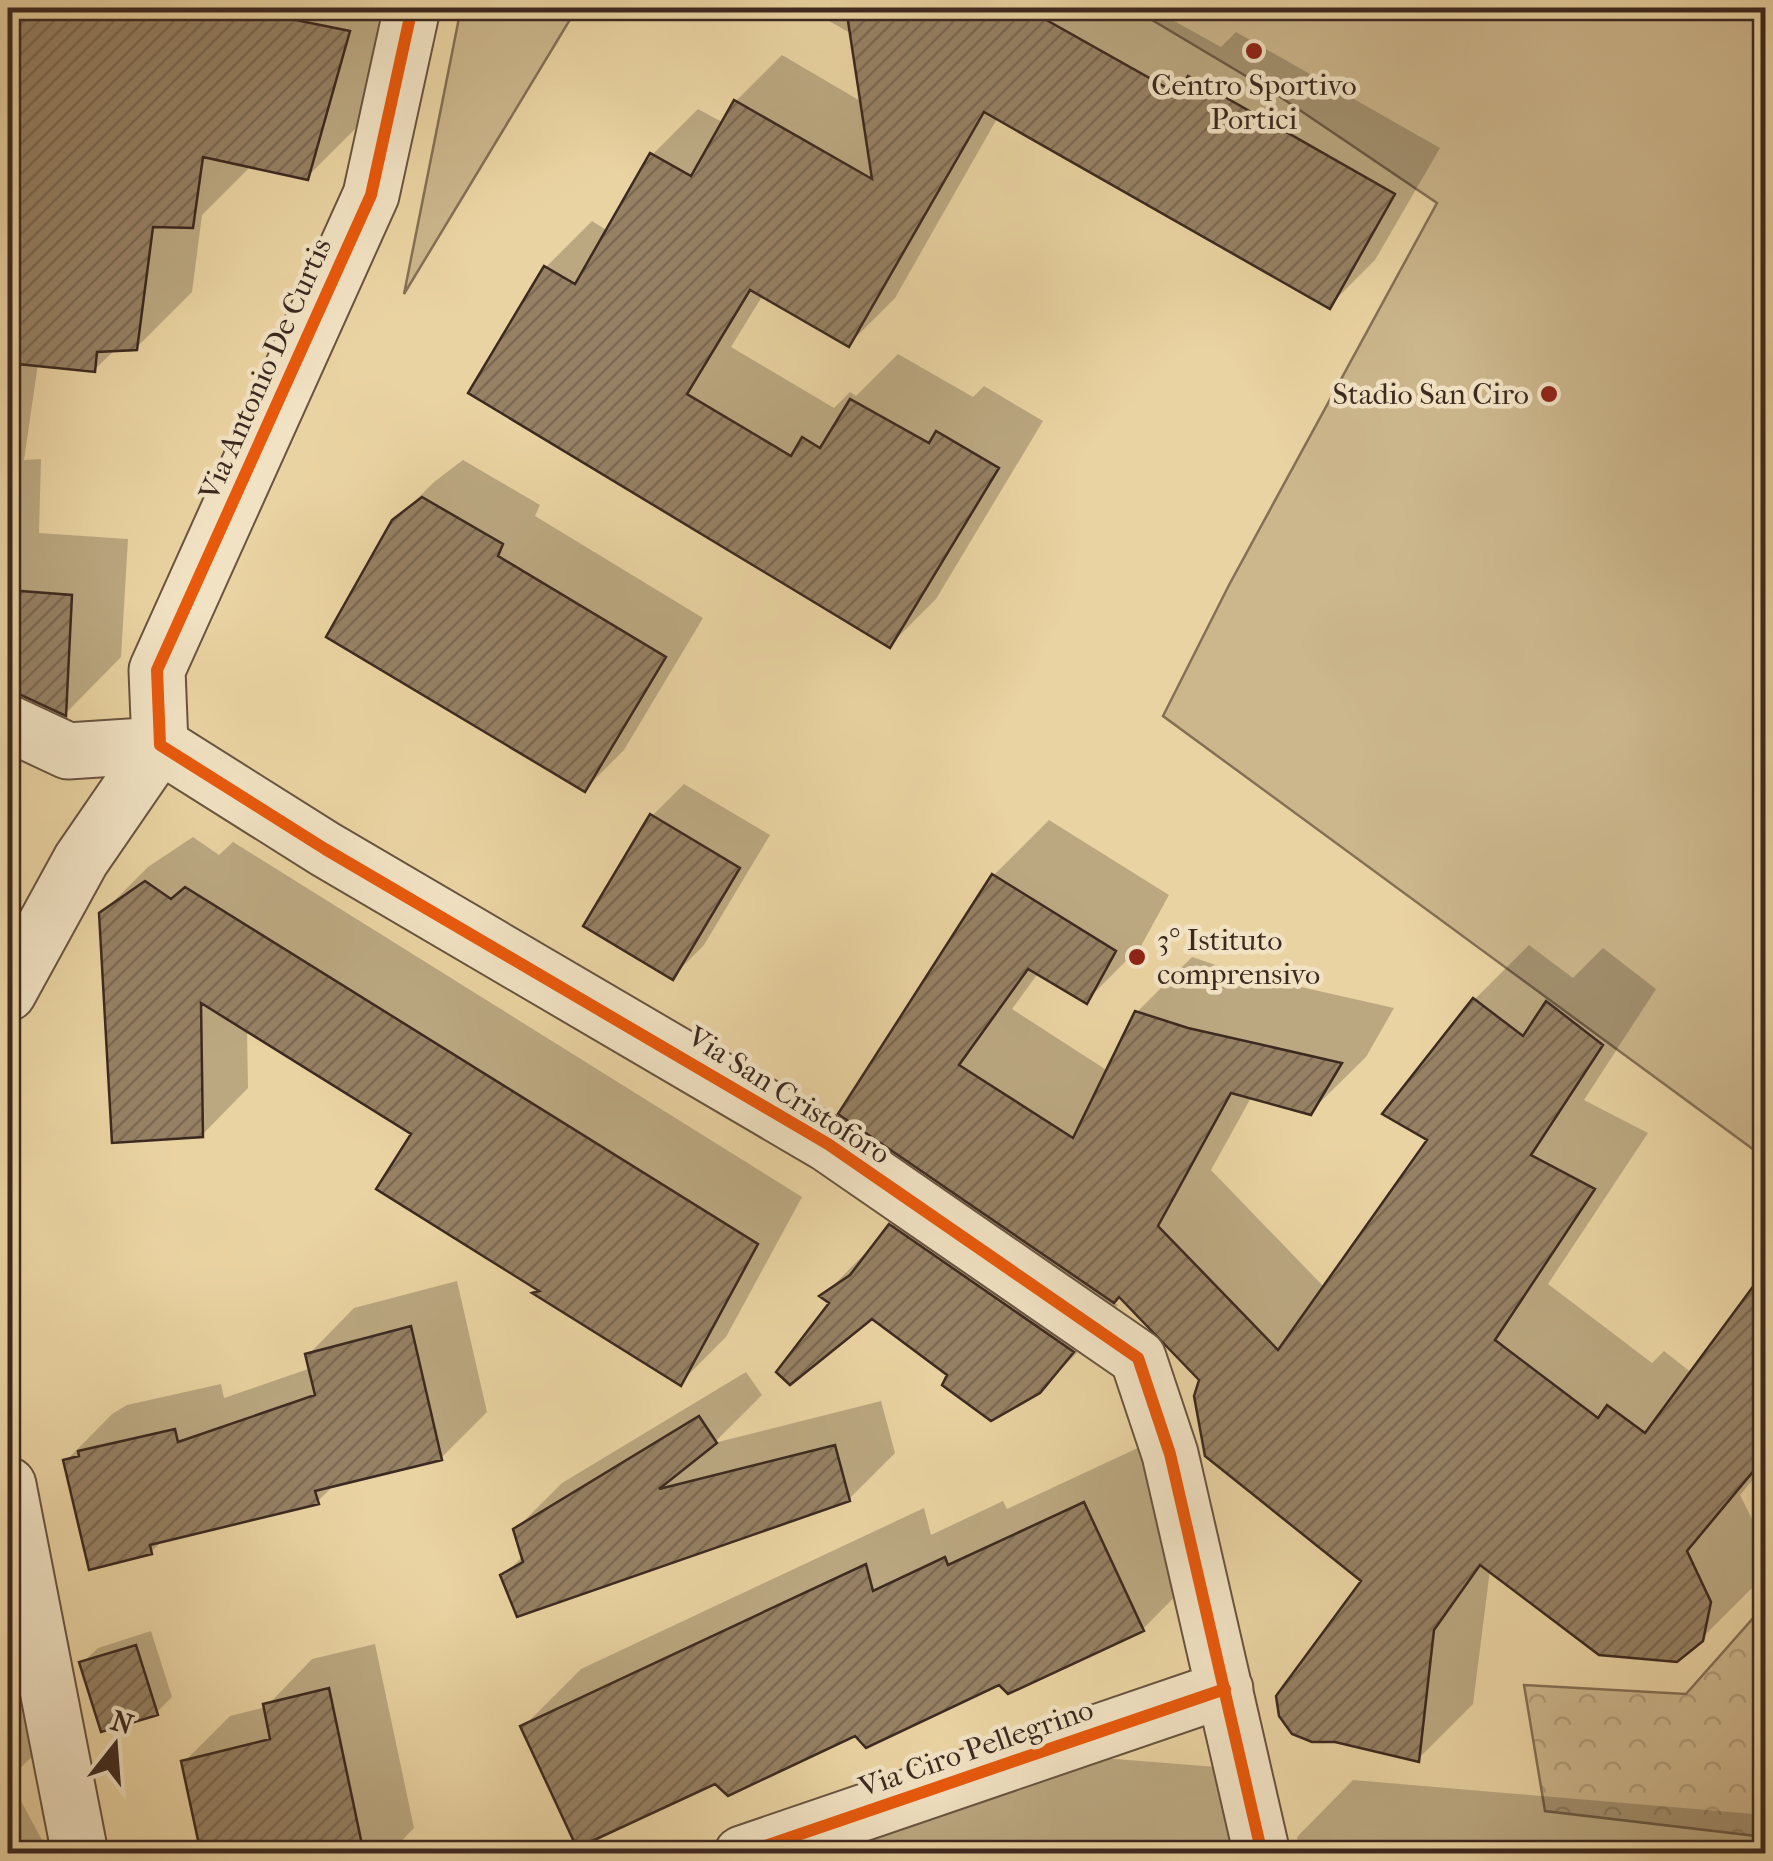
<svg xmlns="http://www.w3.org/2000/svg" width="1773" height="1861" font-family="'IM FELL French Canon',serif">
	<defs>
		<pattern id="park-crowns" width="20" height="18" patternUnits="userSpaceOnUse" patternTransform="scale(2.5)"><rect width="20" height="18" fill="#ccb68c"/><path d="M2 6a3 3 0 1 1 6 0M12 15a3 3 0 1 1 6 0" fill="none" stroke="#b09c78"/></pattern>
		<pattern id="building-hatch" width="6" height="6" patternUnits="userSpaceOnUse" patternTransform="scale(2.5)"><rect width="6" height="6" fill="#968164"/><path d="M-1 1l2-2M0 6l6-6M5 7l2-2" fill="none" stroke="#7c6a52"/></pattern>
	</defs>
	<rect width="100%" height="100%" fill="#ead3a2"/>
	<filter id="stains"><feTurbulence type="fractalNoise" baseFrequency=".002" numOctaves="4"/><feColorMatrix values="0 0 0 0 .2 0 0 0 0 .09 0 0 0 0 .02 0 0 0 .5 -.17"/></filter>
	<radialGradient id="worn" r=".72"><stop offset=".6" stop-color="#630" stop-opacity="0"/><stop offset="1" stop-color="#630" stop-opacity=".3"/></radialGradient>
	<!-- grass -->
	<path fill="#ccb68c" stroke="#847056" stroke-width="2.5" d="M461,8H577L404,294Z
		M1132,8H1765V1158L1163,716L1229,585L1437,203L1276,94Z"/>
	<!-- park -->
	<path fill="url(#park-crowns)" stroke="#847056" stroke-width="2.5" d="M1763,1607L1766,1609L1765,1837L1545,1811L1524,1685L1686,1694Z"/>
	<!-- shadow -->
	<path fill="#0003" d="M8,8H395L363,121L307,177L249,165L248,169L202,215L192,292L136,348L116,349L94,370L38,364L24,460L41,459L39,533L128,539L121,657L66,713L21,692H8Z
		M806,8H1151L1221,47L1236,32L1440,148L1375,260L1329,306L998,117L895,298L849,344L763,295L731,347L834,408L850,392L856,396L898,354L973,397L984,386L1043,421L936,599L890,645L471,392L546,267L592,221L608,231L652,155L698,109L724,123L736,101L782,55L862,102L852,34Z
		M463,460L540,505L535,516L703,618L624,750L585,789L394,522L434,482Z
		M684,784L770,835L704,945L673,976L652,816Z
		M1049,820L1169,895L1141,946L1086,1001L1039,972L1012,1009L1108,1071L1137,1012L1192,957L1243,974L1394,1008L1366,1057L1310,1112L1252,1096L1211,1170L1325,1288L1431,1140L1474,1000L1529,945L1573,978L1603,948L1656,989L1584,1100L1648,1133L1548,1284L1652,1363L1664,1351L1692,1373L1766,1273V1464L1740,1495L1765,1545L1757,1583L1701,1639L1490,1570L1473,1704L1418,1759L1365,1581L1202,1379L1120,1294L1112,1301L1118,1305L1086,1344L1039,1391L951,1374L872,1316L832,1303L823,1296L938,1179L842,1113L994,875Z
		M193,837L219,855L233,842L802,1197L726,1337L680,1383L536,1293L540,1289L414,1133L247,1029L248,1088L202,1135L101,914L148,867Z
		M457,1281L487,1412L441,1458L336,1483L317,1502L164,1539L151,1552L66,1461L112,1414L127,1405L221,1384L224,1398L311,1368L308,1355L354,1308Z
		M746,1372L762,1395L714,1443L881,1401L895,1453L849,1499L503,1576L523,1556L516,1529L562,1483Z
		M1142,1446L1201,1570L1143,1629L715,1781L523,1727L581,1669L924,1508L931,1535L1003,1501L1007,1509Z
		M151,1631L172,1697L157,1712L82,1663L98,1648Z
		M375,1644L414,1828L389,1854H204L184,1762L230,1716L266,1707L312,1659Z
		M8,1664L40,1749L9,1779L48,1851L45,1854H8Z
		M1103,1758L1229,1768L1244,1854H814Z
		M1353,1780L1766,1815V1854H1300L1297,1837Z"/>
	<!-- building -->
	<path fill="url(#building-hatch)" stroke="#3c2920" stroke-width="2.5" d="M8,8H273L271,15L350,31L308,180L203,157L193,228L153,227L137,350L97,352L95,372L8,363Z
		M846,8H1025L1178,94L1188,76L1395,194L1330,309L984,112L849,347L750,290L687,394L791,456L802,437L820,448L850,399L929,443L936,431L999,468L890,648L468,393L544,266L575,284L650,153L691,176L734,100L872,179Z
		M422,497L503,544L498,556L666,657L585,792L326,637L392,520Z
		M8,590L72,595L66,716L21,695L8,692Z
		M650,814L740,868L673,980L583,926Z
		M992,874L1116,951L1087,1004L1028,969L959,1065L1073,1138L1135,1011L1188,1028L1342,1063L1311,1115L1231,1093L1158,1226L1278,1350L1427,1140L1382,1114L1473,998L1523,1036L1546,1001L1603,1045L1531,1155L1595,1189L1495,1340L1598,1418L1607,1405L1645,1433L1766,1269V1456L1687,1551L1711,1602L1703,1641L1677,1662L1599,1655L1480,1565L1434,1630L1419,1762L1335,1742H1312L1292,1734L1279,1716L1276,1696L1361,1581L1205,1456L1194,1396L1199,1380L1119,1297L1114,1303L838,1114Z
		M145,881L171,899L185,887L758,1244L681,1386L532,1293L539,1291L376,1189L411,1134L201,1003L203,1137L112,1143L99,913Z
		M889,1224L1074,1352L1040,1393L991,1421L942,1385L947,1375L872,1319L790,1385L776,1372L829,1303L819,1296L850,1275Z
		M411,1326L442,1460L315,1491L319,1504L150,1545L152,1554L89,1570L63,1460L79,1456L78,1451L175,1429L178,1442L315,1395L305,1354Z
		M699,1416L717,1443L659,1489L835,1445L850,1501L517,1617L500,1575L523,1562L513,1529Z
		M1084,1502L1144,1631L1008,1694L999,1685L866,1748L855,1736L728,1796L715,1784L577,1848L520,1726L866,1564L873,1591L945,1557L948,1565Z
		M136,1645L158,1715L101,1732L79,1662Z
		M329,1688L364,1854H201L181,1761L270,1739L263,1704Z"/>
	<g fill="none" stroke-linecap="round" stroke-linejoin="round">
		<defs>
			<path id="minor" d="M8,723L68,751L160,745
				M160,745L325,849L828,1144L1138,1358L1170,1454L1262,1854
				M160,745L157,670L371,195L412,8
				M8,993L81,860L160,745
				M8,1485L80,1854
				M742,1854L1225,1689"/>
		</defs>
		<!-- minor casing -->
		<use href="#minor" stroke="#685440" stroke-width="59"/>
		<!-- minor -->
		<use href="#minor" stroke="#f1e2c3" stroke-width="55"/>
		<defs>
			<path id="cycleway" d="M412,8L371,195L157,670L160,745L325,849L828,1144L1138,1358L1170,1454L1262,1854
				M742,1854L1225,1689"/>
		</defs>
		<!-- cycleway casing -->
		<use href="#cycleway" stroke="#f1e2c3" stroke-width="19"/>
		<!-- cycleway -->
		<use href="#cycleway" stroke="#e8590c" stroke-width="12"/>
	</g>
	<!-- markers -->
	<g fill="#8f2418" stroke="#f1e2c3" stroke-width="4">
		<circle cx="1254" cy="51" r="10"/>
		<circle cx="1549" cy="394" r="10"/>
		<circle cx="1137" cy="957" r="10"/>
	</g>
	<g text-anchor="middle" stroke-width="9" stroke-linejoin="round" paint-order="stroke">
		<!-- poi labels -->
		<g font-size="30" fill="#3c2920" stroke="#f1e2c3">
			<text x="1254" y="95">Centro Sportivo<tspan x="1254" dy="34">Portici</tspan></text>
			<text x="1529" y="404" text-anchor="end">Stadio San Ciro</text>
			<text x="1157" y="950" text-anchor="start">3° Istituto<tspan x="1157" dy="34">comprensivo</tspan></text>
		</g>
		<!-- street labels -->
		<g font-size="30" fill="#3c2920" stroke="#f1e2c3">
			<text transform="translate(265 369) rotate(-66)" y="10">Via Antonio De Curtis</text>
			<text transform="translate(789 1095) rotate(32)" y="10">Via San Cristoforo</text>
			<text transform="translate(976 1748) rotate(-19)" y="10">Via Ciro Pellegrino</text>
		</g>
	</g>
	<!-- margin -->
	<rect width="1773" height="1861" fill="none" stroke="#ead3a2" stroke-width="40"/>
	<rect x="10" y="10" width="1753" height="1841" fill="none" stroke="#3c2920" stroke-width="5"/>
	<rect x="20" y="20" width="1733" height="1821" fill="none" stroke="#3c2920" stroke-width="2.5"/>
	<!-- north arrow -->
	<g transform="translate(115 1746) rotate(17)" stroke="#f1e2c3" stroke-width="8" paint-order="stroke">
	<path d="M0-8L18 38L0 25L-18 38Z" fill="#3c2920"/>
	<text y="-15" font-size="28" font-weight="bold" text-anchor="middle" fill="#3c2920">N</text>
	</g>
	<rect width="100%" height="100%" filter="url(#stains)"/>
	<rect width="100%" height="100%" fill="url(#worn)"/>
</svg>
